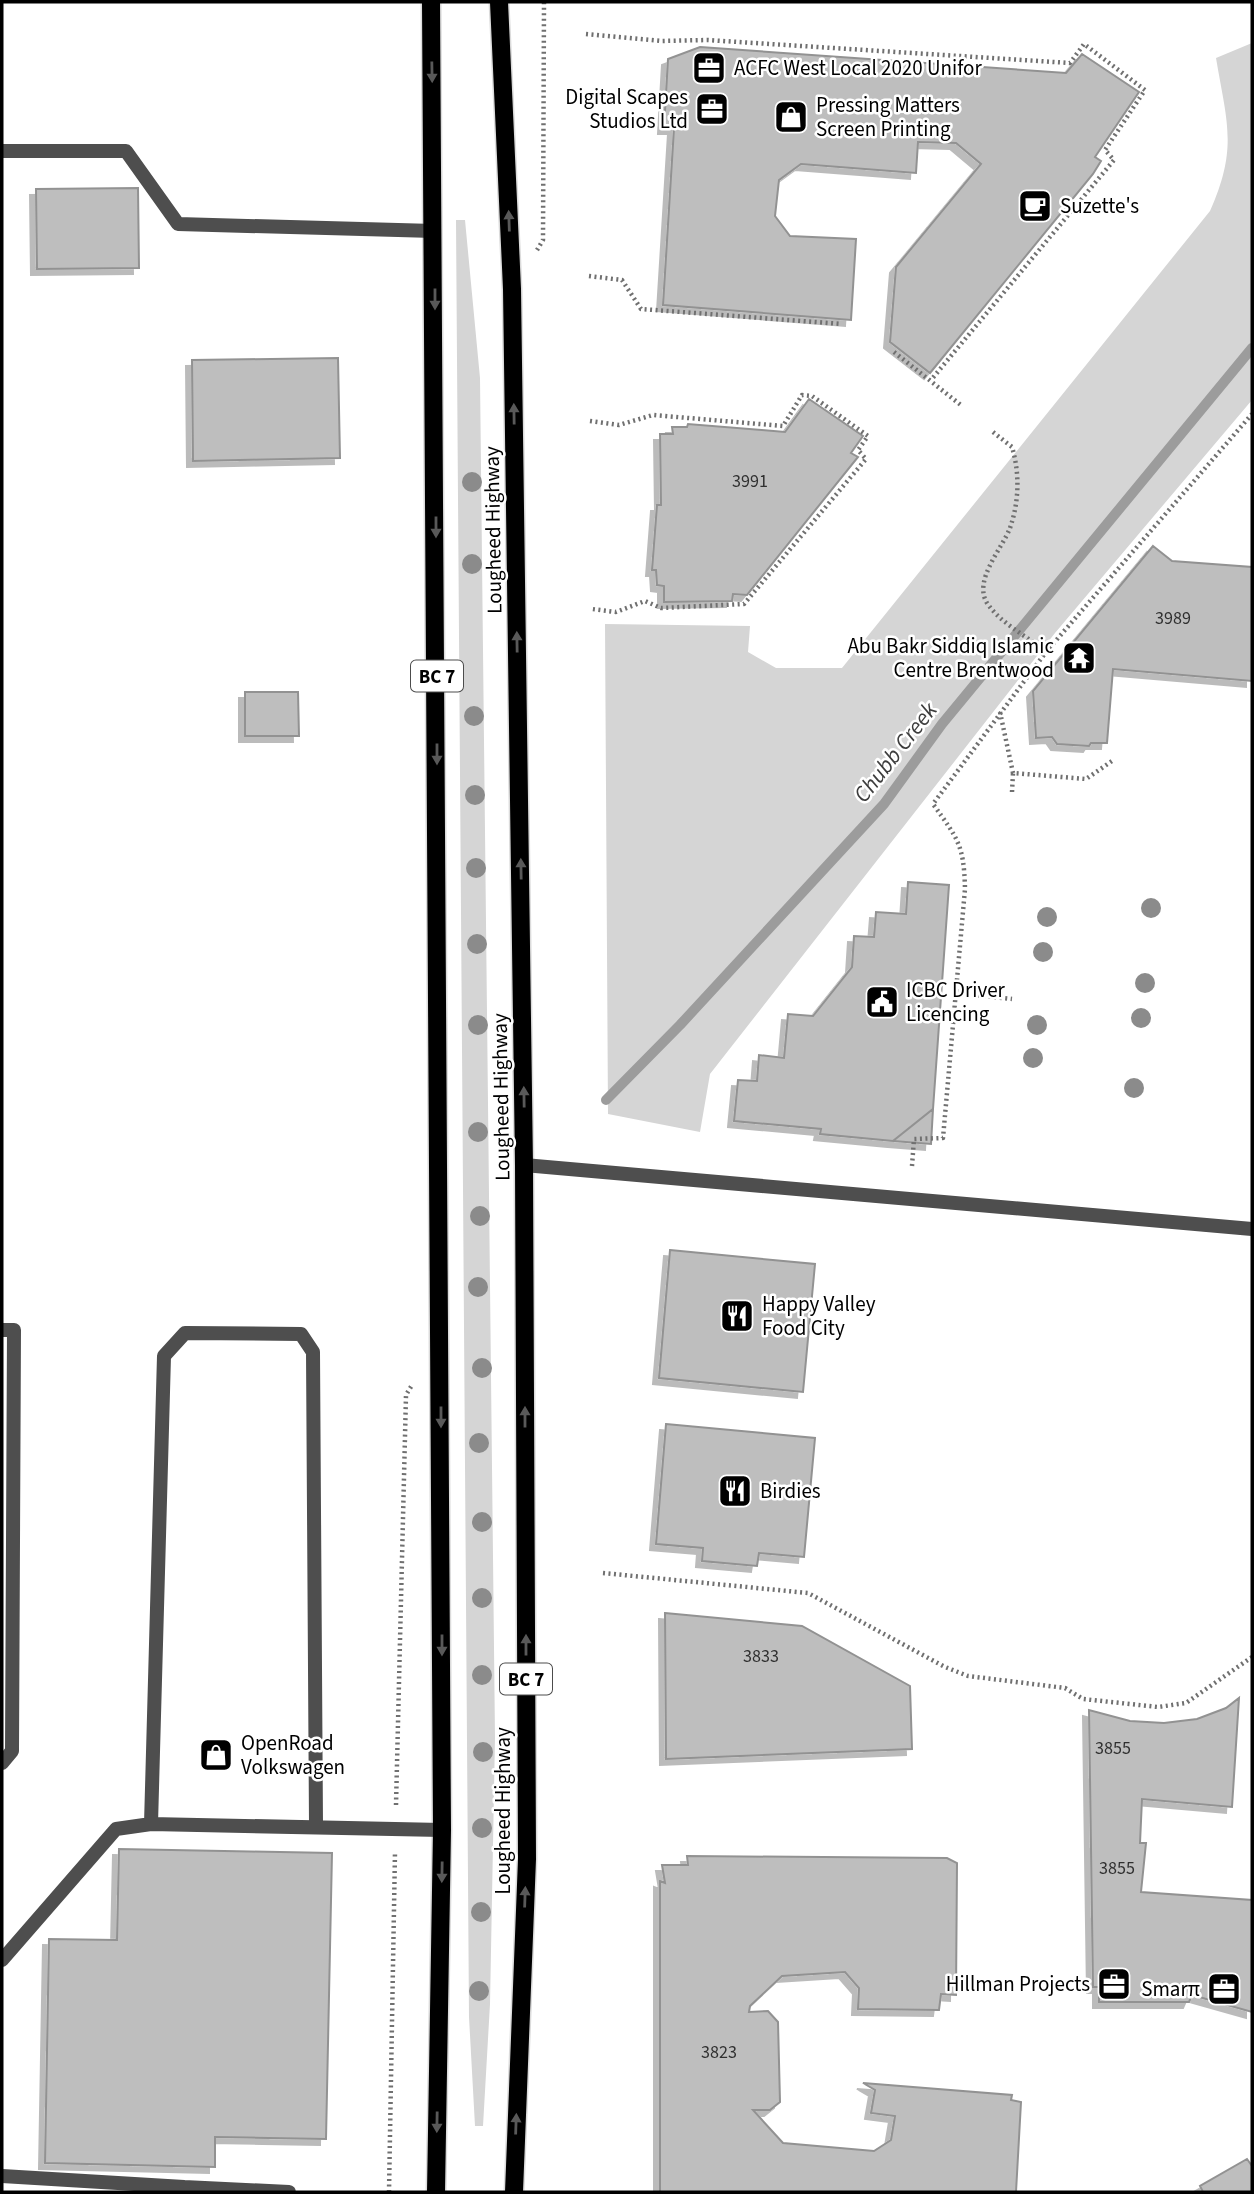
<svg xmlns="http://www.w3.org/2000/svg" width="1254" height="2194" font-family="'Source Sans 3',sans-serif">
	<defs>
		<filter id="shadow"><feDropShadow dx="-6" dy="6" stdDeviation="0" flood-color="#0004"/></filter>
	</defs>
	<rect width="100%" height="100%" fill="#fff"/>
	<!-- green -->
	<path fill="#d5d5d5" d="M1252,43V400L1055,633L710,1074L700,1132L608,1114L605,624L750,626L748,652L776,668H842L1210,211C1238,148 1227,123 1216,58Z
		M456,220H465L480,378L495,1738L490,2004L483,2126H475L469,2017Z"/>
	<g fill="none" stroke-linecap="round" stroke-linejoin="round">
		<!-- stream -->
		<path stroke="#9c9c9c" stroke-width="10" d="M606,1100L680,1025L884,804L942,724L1252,348"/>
	</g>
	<!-- building -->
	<path fill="#bebebe" stroke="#929292" stroke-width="2" filter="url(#shadow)" d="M700,47L1066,73L1082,54L1139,92L1095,157L1101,161L1093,174L930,373L890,342L896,267L981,164L956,143L918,142L916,173L801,164L779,180L775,216L790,236L856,239L851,320L663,305L674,128H664L668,59Z
		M138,188L139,268L37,269L36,189Z
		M338,358L340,458L193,461L192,360Z
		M809,399L863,436L851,453L858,457L747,595L733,594L732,601L664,602V586L657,585L656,570H652L657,505H661L660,434H673L672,427H687L688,424L785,432Z
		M1153,546L1172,561L1252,567V681L1113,669L1107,743H1091L1089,746L1057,744L1052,737L1036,738L1033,691Z
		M245,692H298L299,736H245Z
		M908,882L949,885L933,1109L893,1141L820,1134L821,1129L734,1121L738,1080L757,1081L759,1055L784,1058L788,1014L813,1016L852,967L854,936L874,937L876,912L906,914Z
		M933,1109L931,1144L893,1141Z
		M670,1250L815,1264L803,1392L659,1378Z
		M666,1424L815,1438L804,1557L759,1553L757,1566L702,1561L703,1548L656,1544Z
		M665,1613L802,1626L910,1686L912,1749L666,1759Z
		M1239,1698L1232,1807L1142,1799L1140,1843H1146L1141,1892L1252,1900V2012L1192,1995L1189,2002H1099V1987H1093L1089,1710L1130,1721L1164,1723L1197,1719L1226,1708Z
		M119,1849L332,1853L326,2139L215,2137V2167L45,2163L49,1939L117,1940Z
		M687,1856L947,1858L957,1863L956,1995L941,1994L939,2010L858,2009L859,1988L845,1972L782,1976L750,2006L749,2012L768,2011L778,2022L780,2102L770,2110H753L783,2143L874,2151L891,2140L895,2116L871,2113L875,2090L863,2083L1012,2095L1011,2100L1021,2102L1016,2192H660V1881L665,1883L662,1865H688Z
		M1247,2159L1252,2166V2192H1203L1200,2186Z"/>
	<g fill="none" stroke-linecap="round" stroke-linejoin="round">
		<defs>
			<path id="primary" d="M431,2L442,1830L436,2192
				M499,2L512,289L524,1165L527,1859L514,2192"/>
		</defs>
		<!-- primary casing -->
		<use href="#primary" stroke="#dbdbdb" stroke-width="21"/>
		<!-- path -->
		<path stroke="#707070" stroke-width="4.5" stroke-dasharray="2 3.5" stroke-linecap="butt" d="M586,34L662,41L707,40L1070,63L1084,44L1145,90L1105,150L1114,160L931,380
			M537,250L543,240L544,2
			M589,276L622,280L641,309L842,324
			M894,352L962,406
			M590,421L619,425L653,415L783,426L802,395L812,396L868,436L858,450L866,459L744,604L661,608L645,601L616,612L592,609
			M993,432L1012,447C1020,474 1019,502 1010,528C1002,549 973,580 987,603C1000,623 1027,636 1046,652
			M1000,712L1013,773L1086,779L1112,761
			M1012,792L1013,773
			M956,993L1012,999
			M912,1166L914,1139L943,1138L965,889C964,845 958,839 933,804L1046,652L1252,414
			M603,1573L808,1593L945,1667L968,1676L1065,1688L1083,1699L1158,1707L1186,1703L1252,1657
			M396,1805L406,1395L412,1385
			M389,2192L395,1852"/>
		<!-- service -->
		<path stroke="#4e4e4e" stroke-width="14" d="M2,151H126L178,224L434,231
			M524,1165L1252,1229
			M2,1330H14L12,1751L2,1763
			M151,1824L164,1356L185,1333L301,1334L313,1352L316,1825
			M2,1960L116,1829L151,1824L442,1830
			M2,2176L184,2187V2192
			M184,2187L289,2192"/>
		<!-- primary -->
		<use href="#primary" stroke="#000" stroke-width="18"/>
	</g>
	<!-- trees -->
	<g fill="#8b8b8b">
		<circle cx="472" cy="482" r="10"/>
		<circle cx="472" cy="564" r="10"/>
		<circle cx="474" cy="716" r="10"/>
		<circle cx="475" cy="795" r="10"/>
		<circle cx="476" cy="868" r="10"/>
		<circle cx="1151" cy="908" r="10"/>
		<circle cx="1047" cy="917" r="10"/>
		<circle cx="477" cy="944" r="10"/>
		<circle cx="1043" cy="952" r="10"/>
		<circle cx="1145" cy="983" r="10"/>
		<circle cx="1141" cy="1018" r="10"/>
		<circle cx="478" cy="1025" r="10"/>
		<circle cx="1037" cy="1025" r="10"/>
		<circle cx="1033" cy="1058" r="10"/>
		<circle cx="1134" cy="1088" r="10"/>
		<circle cx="478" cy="1132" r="10"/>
		<circle cx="480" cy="1216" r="10"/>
		<circle cx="478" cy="1287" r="10"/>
		<circle cx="482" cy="1368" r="10"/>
		<circle cx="479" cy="1443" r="10"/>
		<circle cx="482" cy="1522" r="10"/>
		<circle cx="482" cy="1598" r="10"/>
		<circle cx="482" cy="1675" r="10"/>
		<circle cx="483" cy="1752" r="10"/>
		<circle cx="482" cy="1828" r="10"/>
		<circle cx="481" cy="1912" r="10"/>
		<circle cx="479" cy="1991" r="10"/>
	</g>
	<!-- one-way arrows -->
	<defs><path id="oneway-solid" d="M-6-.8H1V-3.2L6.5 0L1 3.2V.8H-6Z" transform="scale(1.75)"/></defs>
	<g fill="#595959">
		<use href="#oneway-solid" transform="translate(432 72) rotate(89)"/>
		<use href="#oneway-solid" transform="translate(509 221) rotate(-92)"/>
		<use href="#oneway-solid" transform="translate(435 299) rotate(90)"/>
		<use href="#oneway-solid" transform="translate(514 414) rotate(-91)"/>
		<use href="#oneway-solid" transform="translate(436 527) rotate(90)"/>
		<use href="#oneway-solid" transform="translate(517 642) rotate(-91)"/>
		<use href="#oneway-solid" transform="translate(437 754) rotate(90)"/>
		<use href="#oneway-solid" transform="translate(521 869) rotate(-91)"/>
		<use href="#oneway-solid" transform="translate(524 1097) rotate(-91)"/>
		<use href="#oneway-solid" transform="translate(441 1417) rotate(90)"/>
		<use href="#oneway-solid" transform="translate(525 1417) rotate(-90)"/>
		<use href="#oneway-solid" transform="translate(442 1645) rotate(90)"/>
		<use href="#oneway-solid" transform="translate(526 1645) rotate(-90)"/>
		<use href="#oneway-solid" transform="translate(442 1872) rotate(91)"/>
		<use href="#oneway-solid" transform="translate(525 1897) rotate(-88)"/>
		<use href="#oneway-solid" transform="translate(437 2122) rotate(91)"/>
		<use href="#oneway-solid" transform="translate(516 2124) rotate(-88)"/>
	</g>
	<!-- icons -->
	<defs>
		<symbol id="office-square" viewBox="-11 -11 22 22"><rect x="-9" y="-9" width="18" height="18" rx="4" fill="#000" stroke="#fff"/><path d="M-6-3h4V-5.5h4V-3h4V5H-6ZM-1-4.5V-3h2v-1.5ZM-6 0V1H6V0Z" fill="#fff"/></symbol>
		<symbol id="shop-square" viewBox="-11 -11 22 22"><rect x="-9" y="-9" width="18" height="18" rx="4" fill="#000" stroke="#fff"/><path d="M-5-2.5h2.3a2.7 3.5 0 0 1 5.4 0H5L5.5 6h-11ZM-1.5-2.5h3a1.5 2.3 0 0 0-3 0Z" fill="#fff"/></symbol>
		<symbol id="cafe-square" viewBox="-11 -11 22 22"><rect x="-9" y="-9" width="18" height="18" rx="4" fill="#000" stroke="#fff"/><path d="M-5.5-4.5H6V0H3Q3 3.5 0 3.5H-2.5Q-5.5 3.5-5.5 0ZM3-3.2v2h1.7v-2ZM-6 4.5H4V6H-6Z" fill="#fff"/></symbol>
		<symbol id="temple-square" viewBox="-11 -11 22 22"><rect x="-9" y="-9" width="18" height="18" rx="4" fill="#000" stroke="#fff"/><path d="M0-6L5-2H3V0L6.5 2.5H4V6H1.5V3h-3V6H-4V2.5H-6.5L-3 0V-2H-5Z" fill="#fff"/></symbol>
		<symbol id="civic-square" viewBox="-11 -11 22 22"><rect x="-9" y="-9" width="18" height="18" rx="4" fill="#000" stroke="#fff"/><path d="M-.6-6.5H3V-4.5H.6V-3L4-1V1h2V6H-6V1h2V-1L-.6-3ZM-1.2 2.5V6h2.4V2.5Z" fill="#fff"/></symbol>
		<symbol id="restaurant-square" viewBox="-11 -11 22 22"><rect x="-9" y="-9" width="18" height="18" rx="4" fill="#000" stroke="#fff"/><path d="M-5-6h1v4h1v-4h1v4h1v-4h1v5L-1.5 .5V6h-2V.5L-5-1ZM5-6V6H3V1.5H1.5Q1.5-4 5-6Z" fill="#fff"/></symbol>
	</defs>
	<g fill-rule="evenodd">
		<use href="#office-square" x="690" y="49" width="38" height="38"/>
		<use href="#office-square" x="693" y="90" width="38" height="38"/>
		<use href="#shop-square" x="772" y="98" width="38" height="38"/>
		<use href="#cafe-square" x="1016" y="187" width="38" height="38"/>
		<use href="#temple-square" x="1060" y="639" width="38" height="38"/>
		<use href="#civic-square" x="863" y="983" width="38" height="38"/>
		<use href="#restaurant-square" x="718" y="1297" width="38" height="38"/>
		<use href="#restaurant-square" x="716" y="1472" width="38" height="38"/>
		<use href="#shop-square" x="197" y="1736" width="38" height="38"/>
		<use href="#office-square" x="1095" y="1965" width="38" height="38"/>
		<use href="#office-square" x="1205" y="1970" width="38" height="38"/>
	</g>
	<g text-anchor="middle" stroke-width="5" stroke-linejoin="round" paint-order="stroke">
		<!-- number labels -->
		<g font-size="18" fill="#303030">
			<text x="750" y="487">3991</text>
			<text x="1173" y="624">3989</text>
			<text x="761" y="1662">3833</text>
			<text x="1113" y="1754">3855</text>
			<text x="1117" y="1874">3855</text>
			<text x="719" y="2058">3823</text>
		</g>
		<!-- shield labels -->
		<g fill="#fff" stroke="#4c4c4c" stroke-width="2">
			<rect x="411" y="660.5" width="52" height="31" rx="5"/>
			<rect x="500" y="1663.5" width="52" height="31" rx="5"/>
		</g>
		<g font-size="19" font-weight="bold" fill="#000">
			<text x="437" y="683">BC 7</text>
			<text x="526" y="1686">BC 7</text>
		</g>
		<!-- poi labels -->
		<g font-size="21" fill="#000" stroke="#fff" text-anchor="start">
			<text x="734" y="75">ACFC West Local 2020 Unifor</text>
			<text x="688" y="104" text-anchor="end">Digital Scapes<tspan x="688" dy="24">Studios Ltd</tspan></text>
			<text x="816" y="112">Pressing Matters<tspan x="816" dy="24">Screen Printing</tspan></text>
			<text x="1060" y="213">Suzette's</text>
			<text x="1054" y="653" text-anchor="end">Abu Bakr Siddiq Islamic<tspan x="1054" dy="24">Centre Brentwood</tspan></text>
			<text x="906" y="997">ICBC Driver<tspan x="906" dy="24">Licencing</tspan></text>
			<text x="762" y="1311">Happy Valley<tspan x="762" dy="24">Food City</tspan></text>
			<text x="760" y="1498">Birdies</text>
			<text x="241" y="1750">OpenRoad<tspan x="241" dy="24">Volkswagen</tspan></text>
			<text x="1090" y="1991" text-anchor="end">Hillman Projects</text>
			<text x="1200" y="1996" text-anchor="end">Smarπ</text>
		</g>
		<!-- street labels -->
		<g font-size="21" fill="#000" stroke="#fff">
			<text transform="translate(493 530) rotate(-91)" y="7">Lougheed Highway</text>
			<text transform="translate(501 1097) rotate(-91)" y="7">Lougheed Highway</text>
			<text transform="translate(503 1811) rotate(-90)" y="7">Lougheed Highway</text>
		</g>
		<!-- water labels -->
		<g font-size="23" font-style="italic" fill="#3d3d3d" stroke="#fff">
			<text transform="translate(895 752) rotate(-52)" y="8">Chubb Creek</text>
		</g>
	</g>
	<!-- border -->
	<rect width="1254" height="2194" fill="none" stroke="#000000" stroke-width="7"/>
</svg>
